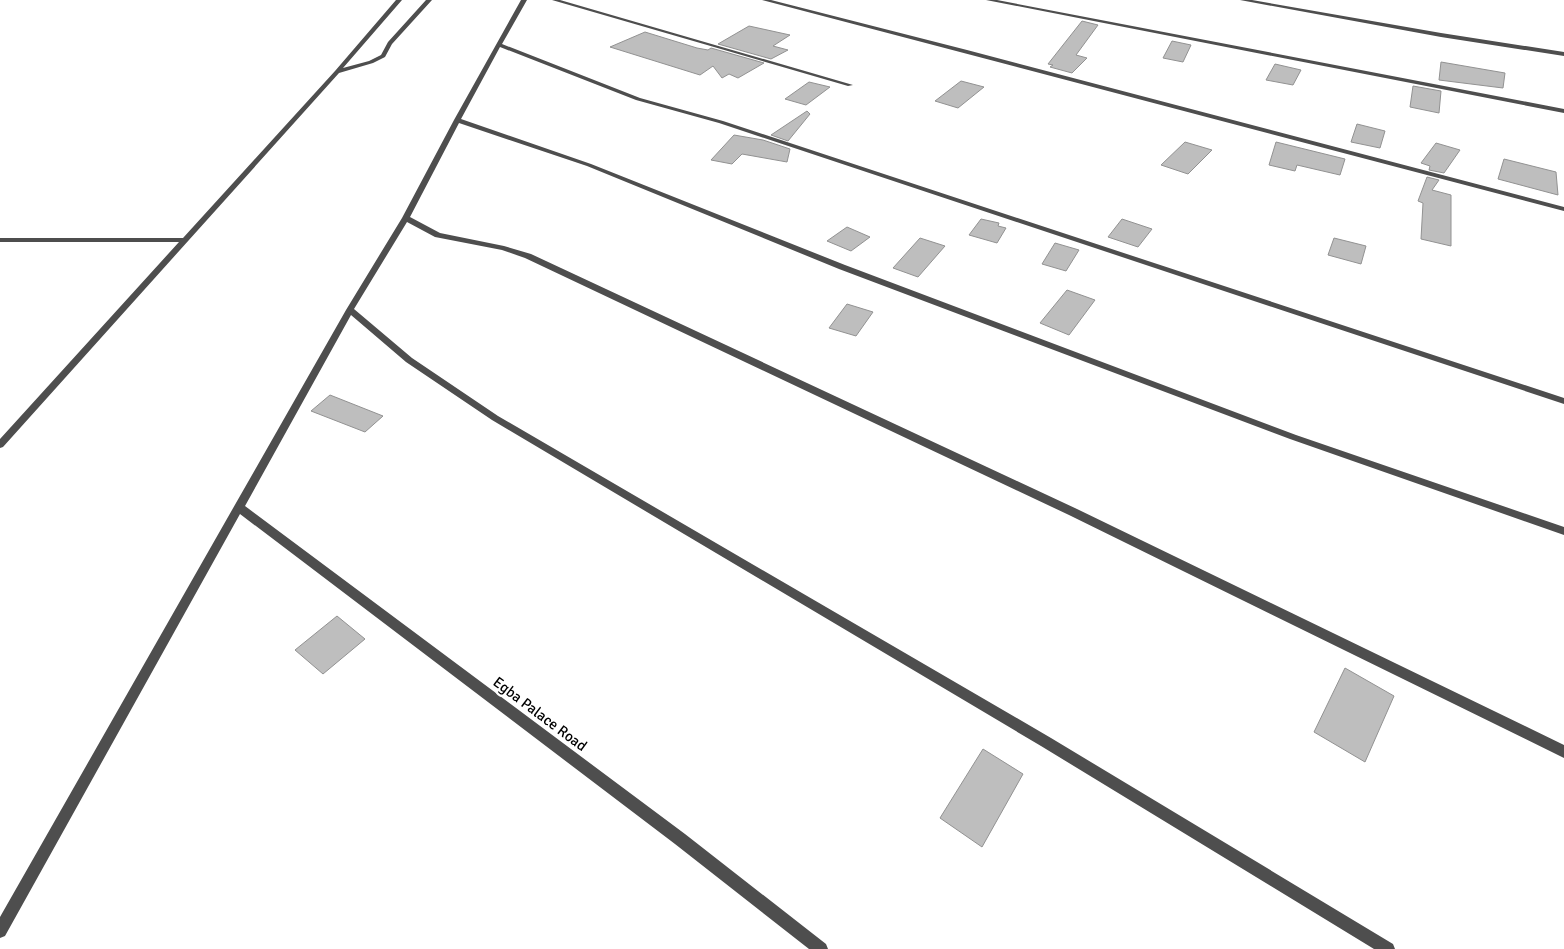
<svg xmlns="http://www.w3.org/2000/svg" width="1564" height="949" font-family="Signika,sans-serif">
	<rect width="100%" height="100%" fill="#fff"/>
	<!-- building -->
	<path fill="#bebebe" stroke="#929292" d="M1082,21L1098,25L1076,55L1087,58L1072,73L1050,67L1053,65L1048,64Z
		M749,26L790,35L773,46L788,50L771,59L718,44Z
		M645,32L697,48L708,50L711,48L764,63L738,78L729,74L722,78L713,66L700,75L610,47Z
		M1172,41L1191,45L1183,62L1163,58Z
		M1441,62L1505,73L1503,88L1439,80Z
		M1275,64L1301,70L1293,85L1266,80Z
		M961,81L984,87L958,108L935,101Z
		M809,82L830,87L806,105L785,99Z
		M1413,86L1441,91L1439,113L1410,107Z
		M807,111L810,114L788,141L771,135Z
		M1357,124L1385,131L1380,148L1351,142Z
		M734,135L763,140L790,149L787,162L742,154L732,164L711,160Z
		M1185,142L1212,150L1188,174L1161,165Z
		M1276,142L1345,159L1340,175L1297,165L1295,171L1269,165Z
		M1436,143L1460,150L1444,173L1429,170L1430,166L1421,163Z
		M1504,159L1556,172L1558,195L1498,179Z
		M1427,177L1439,180L1432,190L1451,195V246L1421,239L1423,203L1418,201Z
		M981,219L999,223L998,226L1006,228L997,243L969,235Z
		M1122,219L1152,229L1138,247L1108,237Z
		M847,227L870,237L851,251L827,241Z
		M920,238L945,246L918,277L893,268Z
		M1334,238L1366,246L1361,264L1328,255Z
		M1055,243L1079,250L1066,271L1042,264Z
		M1067,290L1095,300L1069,335L1040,323Z
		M847,304L873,312L856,336L829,328Z
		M330,395L383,416L365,432L311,411Z
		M337,616L365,639L323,674L295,650Z
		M1345,668L1394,696L1365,762L1314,732Z
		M983,749L1023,774L982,847L940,818Z"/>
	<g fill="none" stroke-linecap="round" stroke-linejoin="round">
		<!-- street -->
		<path fill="#4e4e4e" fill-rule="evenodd" d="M396,0H402L343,68L369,61L381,55L388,42L426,0H432L392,44L385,57L373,63L339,73L3,447L0,448V439L179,242H0V238H183L335,71Z
			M521,0H527L502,44L640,98L723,121L1564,398V404L719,123L636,100L500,47L461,119L591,164L845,265L1296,435L1564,527V535L1290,439L839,269L587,166L459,123L410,217L440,233L504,246L531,254L1077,509L1564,745V758L1069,515L525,258L502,250L435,237L407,222L354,309L412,358L498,416L1051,738L1393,944L1395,949H1374L1041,746L492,420L406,362L351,315L245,506L685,834L826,944L828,949H809L675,844L240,514L5,936L0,938V917L346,310L402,218L454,120Z
			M552,0H560L853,85L848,86Z
			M762,0H771L967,50L1564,207V211Z
			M986,0H997L1564,109V113Z
			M1240,0H1252L1441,33L1564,52V56L1441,37Z"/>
	</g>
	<g text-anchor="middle" stroke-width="4.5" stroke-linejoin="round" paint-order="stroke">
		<!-- near-street labels -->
		<g font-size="15" fill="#000" stroke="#fff">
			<text transform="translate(540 714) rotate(37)" y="5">Egba Palace Road</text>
		</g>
	</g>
</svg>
